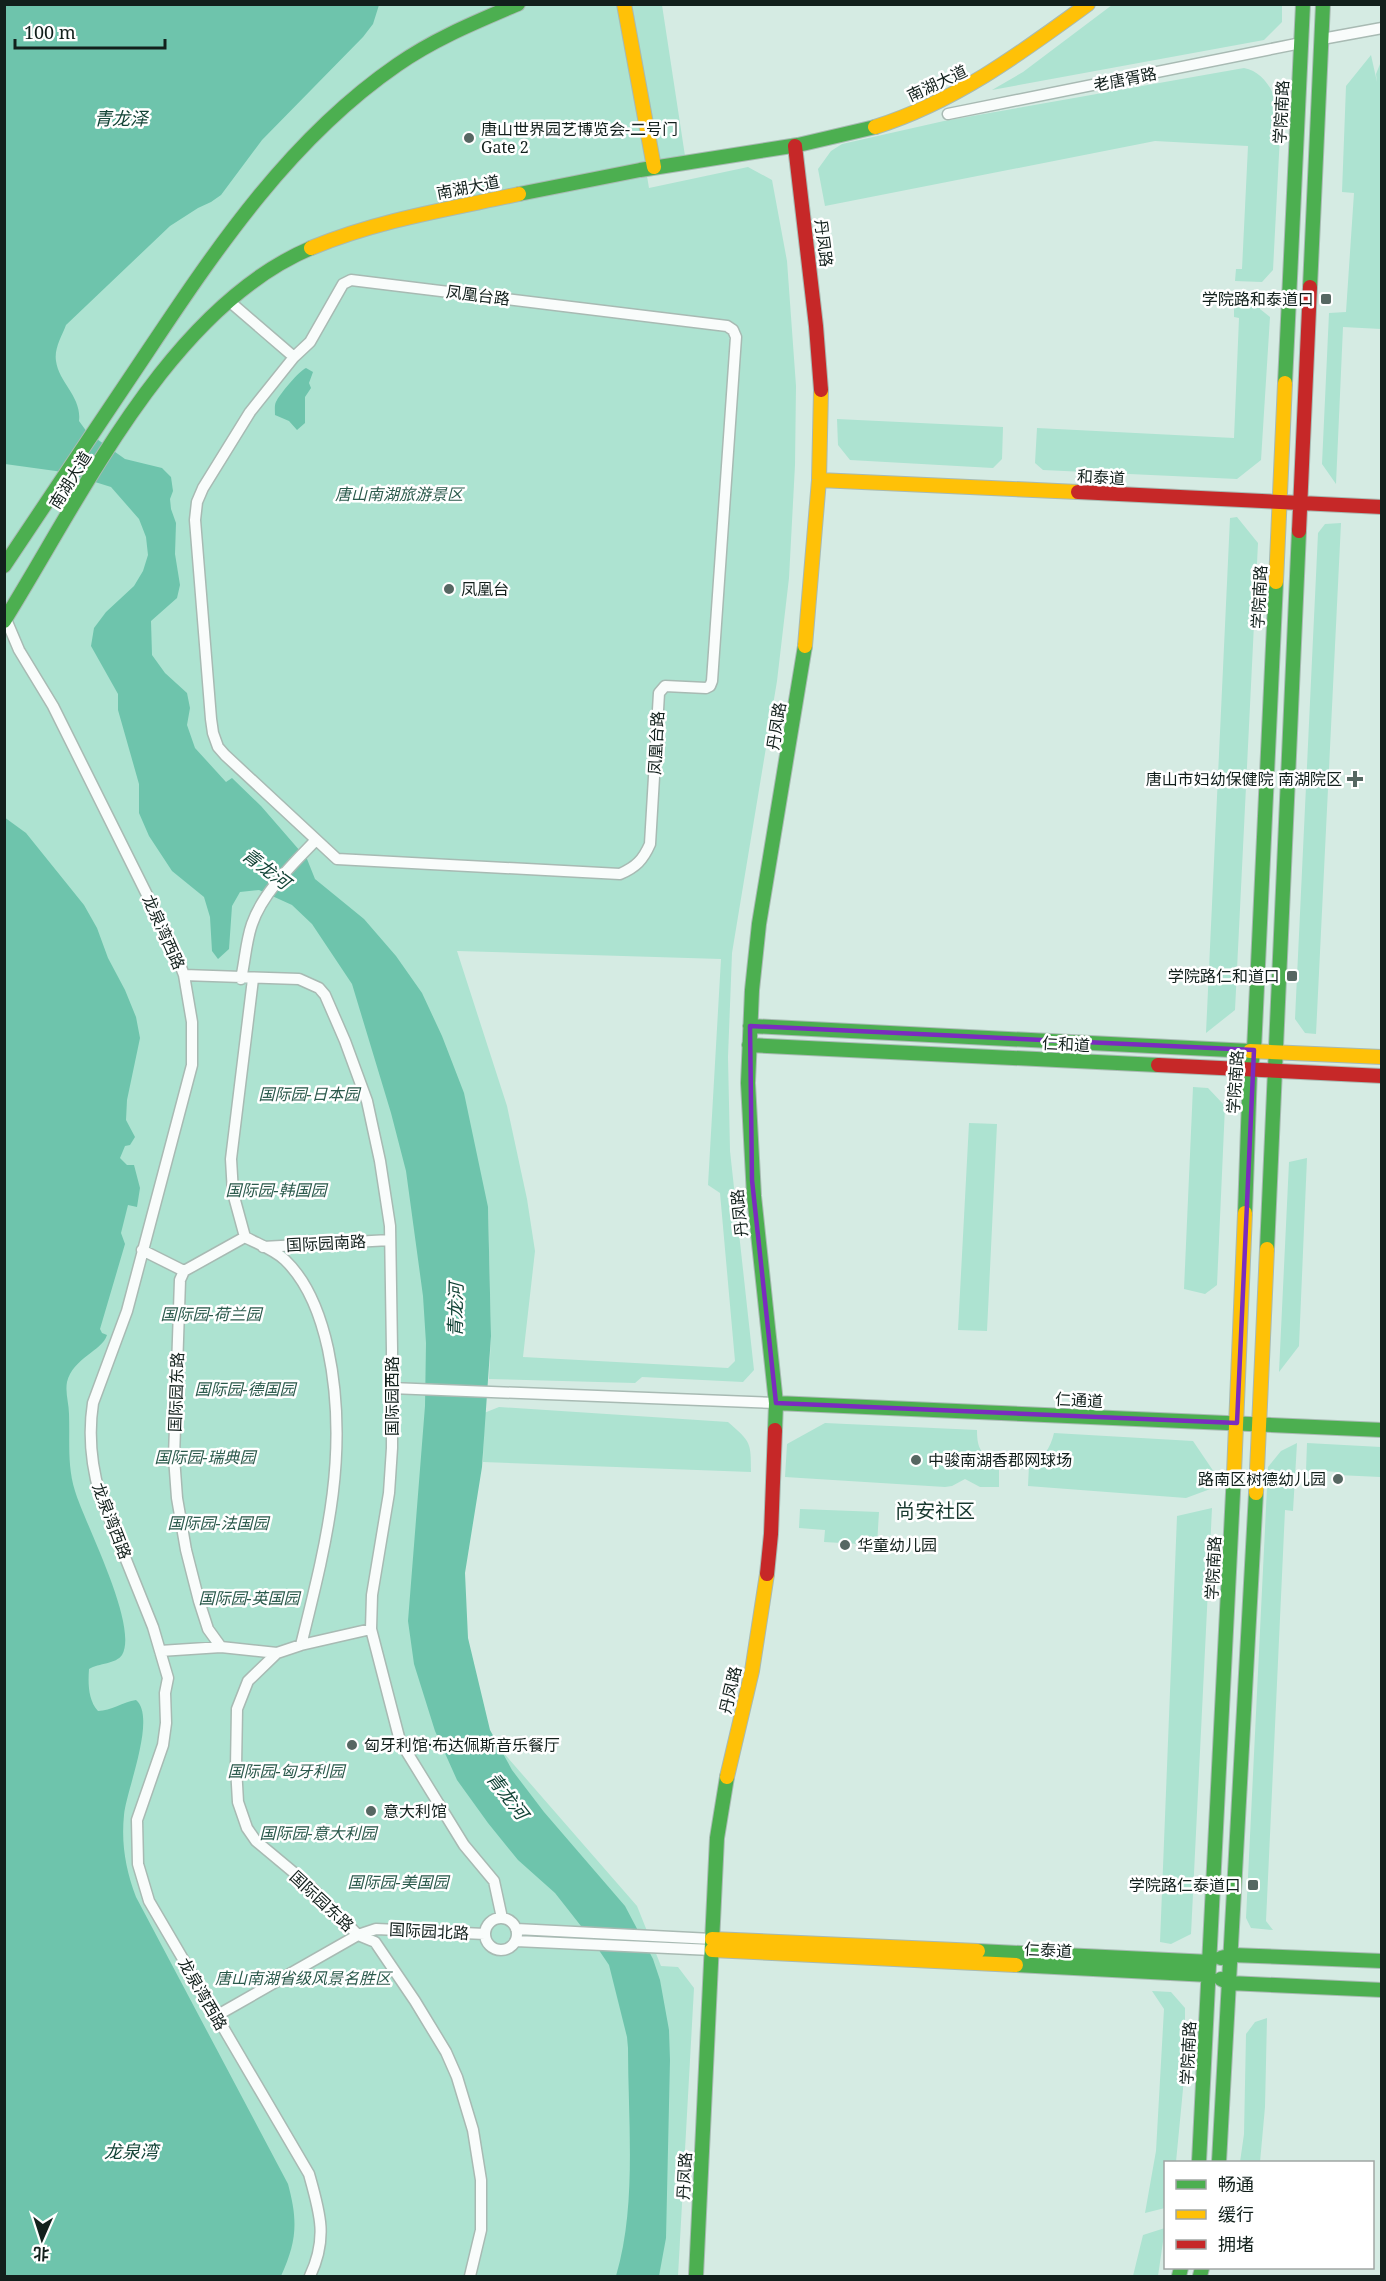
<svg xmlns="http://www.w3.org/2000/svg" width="1386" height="2281" font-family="'Noto Serif','Noto Sans SC',serif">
	<rect width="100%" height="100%" fill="#d5ebe3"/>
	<!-- green -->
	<path fill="#ade3d1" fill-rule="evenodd" d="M5,5H662L685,156L645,164L649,188L748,167L772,180L787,261L796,386L795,465L789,578L777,681L732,953L728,1057L730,1151L754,1370L743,1382L642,1377L635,1383L489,1379L491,1336L488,1207L451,1583L481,1727L637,1906L661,1966L678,1967L694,1988L678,2276H5ZM457,951L721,959L708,1185L720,1193L735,1361L728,1368L523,1357L535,1251L527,1199L507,1106Z
		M1112,5H1282V22L1264,40L992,90L1023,72Z
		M1371,55L1377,82L1376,74L1382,59L1381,329L1343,327L1336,484L1322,464L1329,313L1346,312L1354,193L1342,192L1346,86Z
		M1244,68C1266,72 1276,96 1281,116L1273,270L1262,282L1235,281L1236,269H1242L1248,146L1155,141L825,206L818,169L831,151L842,144L944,121Z
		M1234,304L1260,306V309L1270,317L1261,460L1237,479L1043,470L1035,463L1037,428L1234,438L1239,318L1234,317Z
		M837,419L1003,427L1002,459L993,468L850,460L838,445Z
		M1237,517L1258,543L1235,1010L1206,1033L1230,518Z
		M1341,523L1316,1034L1305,1033L1295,1019L1318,533L1325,524Z
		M1193,1087L1208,1088L1225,1106L1217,1285L1205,1294L1184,1289Z
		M969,1123L997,1124L987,1331L958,1330Z
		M1307,1158L1299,1346L1279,1372L1289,1162Z
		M499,1407L728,1422C751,1442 751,1442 751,1472L483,1462L484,1413Z
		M825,1423L977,1430C977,1449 981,1455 999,1463V1487H980L965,1479L952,1486L945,1487L785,1477L787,1444Z
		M1054,1433L1193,1441L1214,1472L1213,1488L1186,1498L1028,1486L1029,1465C1044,1458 1050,1449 1054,1433Z
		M1297,1443L1293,1511L1285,1510L1266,1921L1273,1930L1251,1928L1246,1918L1268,1467L1281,1451Z
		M1307,1443L1381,1447L1380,1477L1338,1475L1337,1472L1325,1471V1475L1309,1474V1471H1306Z
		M1212,1508L1191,1934L1171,1944L1160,1942L1177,1516Z
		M800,1509L879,1512L877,1545L824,1542L825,1530L799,1528Z
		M1152,1991L1171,1992L1185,2008V2022L1188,2037L1176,2162H1166L1165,2208L1145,2213L1156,2151L1164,2009Z
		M1267,2018L1265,2107L1260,2162H1240L1244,2134L1246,2034L1255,2022Z
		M1165,2228L1158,2276H1133L1143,2235Z"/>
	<!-- water -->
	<path fill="#6ec4ac" d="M5,5H379L373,24L363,37L262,140L221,195L211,202L198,208L170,226L66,325C62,336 54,348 56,361C59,383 82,397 79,421L87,432L125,459L162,468L171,477L173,491L170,499L171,509L176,523L175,554L180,585L177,598L151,621L152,655L165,673L187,693L190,708L187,725L195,748L226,782L232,778L261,806L307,859L315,879L364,919L396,956L422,993L442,1036L464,1093L488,1207L491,1336L482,1467L465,1573L468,1638L490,1730L512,1770L544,1812L625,1906L653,1959L660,1980L669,2030L670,2060L666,2238L659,2276H616C637,2205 628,2122 628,2048L627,2037L609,1965L592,1940L555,1893L518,1860L488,1823L457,1780L435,1731L414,1664L408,1621L425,1406L426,1343L423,1296L406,1171L391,1113L352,984L312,924L292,905L259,890L240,892L232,906L229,949L218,959L212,951L210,917L204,897L172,871L149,836L139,813V784L118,710V694L91,646L94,628L106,612L134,586L143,571L148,555L146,537L139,519L111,487L63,472L5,464Z
		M306,368L313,372L309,383L311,388L305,397V423L297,430L289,421L275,415C275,410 274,404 277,400C281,393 299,371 306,368Z
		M4,817L26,833L84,905L97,928L108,958L125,990L136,1017L140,1038L127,1100L126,1120L135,1137L130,1145L125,1146L120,1158L127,1165H134L140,1188L137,1207L128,1205L121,1233L125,1244L100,1329L102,1333L107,1335C102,1351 73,1358 67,1382C65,1393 69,1404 69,1414C70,1441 67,1465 75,1491C85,1524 139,1626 122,1655C116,1664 99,1663 89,1669C88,1683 88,1700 98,1711C111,1711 123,1702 136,1700C157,1717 126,1791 124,1815C121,1845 126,1870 136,1897L288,2184C298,2221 297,2241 281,2276H5Z"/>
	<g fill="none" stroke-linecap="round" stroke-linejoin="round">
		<defs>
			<path id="street" d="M1322,39L1382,28
				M948,114L1301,43
				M351,280L727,326L733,330L736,337L712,681L710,686L706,688L665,686L659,693L650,844C643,860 636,867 620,874L337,859L225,755L218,747L213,733L211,719L195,520L197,502L203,488L250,412L294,357L310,342L343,284Z
				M229,301L294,357
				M5,617L19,650L53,706L174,949L184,975L192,1022V1065L127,1311L93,1403C88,1435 91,1464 100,1495L153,1627L168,1678L165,1693L166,1723L163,1745L137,1820L138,1864L149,1901L309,2174C320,2213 328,2238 310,2276
				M184,975L299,979L319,988L325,995L345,1041L367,1101L380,1161L390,1226L392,1349V1448L389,1493L372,1595L371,1629L400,1741L464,1845L494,1881L502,1918
				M241,979C245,961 246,941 252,924C263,892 293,864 316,840
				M253,979L231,1159L233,1193L245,1237C258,1244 275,1250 285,1260C309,1283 321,1317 328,1349C350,1453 326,1544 301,1645
				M263,1247L390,1240
				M142,1250L184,1271
				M391,1388L776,1403
				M371,1629L301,1645L277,1653L248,1681L237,1709L236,1767L238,1802L247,1828L256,1841L310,1886L358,1935L375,1942L415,2001L446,2052L457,2077L473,2130L481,2180V2230L470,2276
				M221,1647L208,1629L199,1601L186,1550L177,1498L174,1457L180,1280L184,1271L245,1237
				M160,1651L221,1647L277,1653
				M485 1934a16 16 0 1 1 32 0a16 16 0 1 1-32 0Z
				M516,1929L712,1939
				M516,1941L712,1950
				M216,2016L358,1935L376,1929L485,1934"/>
			<path id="fast" d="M519,194L640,170L798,145L875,127
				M1310,287L1323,4
				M1285,383L1303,4
				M4,566C52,494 100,422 148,351C218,246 291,138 397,65C434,39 476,22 518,4
				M4,621C82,496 169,308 311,248
				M750,1026L1250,1051
				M749,1045L1158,1065
				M1245,1213L1250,1070L1254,1050L1276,582
				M1267,1249L1299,531
				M776,1403L1382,1430
				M775,1430L776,1403L754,1196L748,1083L752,990L759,924L805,646
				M978,1951L1210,1962
				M1221,1958L1232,1955L1382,1961
				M1016,1965L1209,1975
				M1221,1979L1229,1983L1382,1990
				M1199,2162L1234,1473
				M1219,2162L1256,1493
				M696,2276L717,1838L727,1777
				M1179,2276L1181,2268
				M1200,2276L1202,2268"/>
			<path id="slow" d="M624,4L654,167
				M875,127C955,102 1021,53 1088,4
				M311,248C378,220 449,209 519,194
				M819,480L1078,492
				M1276,582L1285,383
				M805,646L819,480L821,390
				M1250,1051L1382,1057
				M1234,1473L1245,1213
				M1256,1493L1267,1249
				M727,1777L752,1671L767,1574
				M712,1939L978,1951
				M712,1950L1016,1965"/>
			<path id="jam" d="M795,146L816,326L821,390
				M1078,492L1382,507
				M1299,531L1310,287
				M1158,1065L1382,1076
				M767,1574L771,1534L775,1430"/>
		</defs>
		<!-- street casing -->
		<use href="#street" stroke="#a8bab3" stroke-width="13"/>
		<!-- fast casing -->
		<use href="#fast" stroke="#a8bab3" stroke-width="16"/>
		<!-- slow casing -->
		<use href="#slow" stroke="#a8bab3" stroke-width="16"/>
		<!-- jam casing -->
		<use href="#jam" stroke="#a8bab3" stroke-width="16"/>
		<!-- street -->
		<use href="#street" stroke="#f9fcfb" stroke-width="10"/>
		<!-- fast -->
		<use href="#fast" stroke="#4caf50" stroke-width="14"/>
		<!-- slow -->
		<use href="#slow" stroke="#ffc107" stroke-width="14"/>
		<!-- jam -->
		<use href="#jam" stroke="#c62828" stroke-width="14"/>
	</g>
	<!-- marked area -->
	<path fill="none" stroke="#7b2cbf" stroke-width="4.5" stroke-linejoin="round" d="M750,1026L1254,1050L1237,1423L776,1403L752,1180Z"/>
	<!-- markers -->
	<g fill="#566762" stroke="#fff" stroke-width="2">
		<circle cx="469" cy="138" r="6"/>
		<rect x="1320" y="293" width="12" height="12" rx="3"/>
		<circle cx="449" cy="589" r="6"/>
		<path d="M1352 770h6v6h6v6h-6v6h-6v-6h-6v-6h6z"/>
		<rect x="1286" y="970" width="12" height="12" rx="3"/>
		<circle cx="916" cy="1460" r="6"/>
		<circle cx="1338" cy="1479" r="6"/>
		<circle cx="845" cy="1545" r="6"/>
		<circle cx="352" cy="1745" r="6"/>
		<circle cx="371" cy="1811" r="6"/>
		<rect x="1247" y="1879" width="12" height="12" rx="3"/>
	</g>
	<g text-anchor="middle" stroke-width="5" stroke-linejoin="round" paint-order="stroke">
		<!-- street labels -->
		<g font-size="16" fill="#12201c" stroke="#fff">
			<text transform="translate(1125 79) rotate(-11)" y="6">老唐胥路</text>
			<text transform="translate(937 83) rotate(-25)" y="6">南湖大道</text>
			<text transform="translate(1281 112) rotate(-87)" y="6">学院南路</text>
			<text transform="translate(468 187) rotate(-11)" y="6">南湖大道</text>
			<text transform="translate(824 243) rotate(83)" y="6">丹凤路</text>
			<text transform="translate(478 295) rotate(7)" y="6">凤凰台路</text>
			<text transform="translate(1101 477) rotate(3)" y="6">和泰道</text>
			<text transform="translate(70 480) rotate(-58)" y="6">南湖大道</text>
			<text transform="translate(1259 597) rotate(-87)" y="6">学院南路</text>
			<text transform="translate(776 726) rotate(-81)" y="6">丹凤路</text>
			<text transform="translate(656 743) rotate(-87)" y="6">凤凰台路</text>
			<text transform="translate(164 932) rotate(66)" y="6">龙泉湾西路</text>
			<text transform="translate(1066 1044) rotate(3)" y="6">仁和道</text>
			<text transform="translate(1235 1082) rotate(-86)" y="6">学院南路</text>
			<text transform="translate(739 1213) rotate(-96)" y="6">丹凤路</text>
			<text transform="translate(326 1243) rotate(-3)" y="6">国际园南路</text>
			<text transform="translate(176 1392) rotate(-88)" y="6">国际园东路</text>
			<text transform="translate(392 1396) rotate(-90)" y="6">国际园西路</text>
			<text transform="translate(1079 1400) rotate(3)" y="6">仁通道</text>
			<text transform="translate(112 1521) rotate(69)" y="6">龙泉湾西路</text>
			<text transform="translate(1213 1568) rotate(-87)" y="6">学院南路</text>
			<text transform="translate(730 1690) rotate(-77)" y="6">丹凤路</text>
			<text transform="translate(322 1901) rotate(43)" y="6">国际园东路</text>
			<text transform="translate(429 1931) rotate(3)" y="6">国际园北路</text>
			<text transform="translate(1048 1950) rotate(3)" y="6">仁泰道</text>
			<text transform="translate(203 1994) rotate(60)" y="6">龙泉湾西路</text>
			<text transform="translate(1188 2053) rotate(-87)" y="6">学院南路</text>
			<text transform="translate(684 2176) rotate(-87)" y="6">丹凤路</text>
		</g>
		<!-- poi labels -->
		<g font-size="16" fill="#12201c" stroke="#fff" text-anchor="start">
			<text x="481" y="135">唐山世界园艺博览会-二号门<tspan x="481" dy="18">Gate 2</tspan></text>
			<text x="1314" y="305" text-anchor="end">学院路和泰道口</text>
			<text x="461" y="595">凤凰台</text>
			<text x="1342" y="785" text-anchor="end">唐山市妇幼保健院 南湖院区</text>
			<text x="1280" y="982" text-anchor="end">学院路仁和道口</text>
			<text x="928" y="1466">中骏南湖香郡网球场</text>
			<text x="1326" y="1485" text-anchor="end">路南区树德幼儿园</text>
			<text x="857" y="1551">华童幼儿园</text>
			<text x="364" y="1751">匈牙利馆·布达佩斯音乐餐厅</text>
			<text x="383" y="1817">意大利馆</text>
			<text x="1241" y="1891" text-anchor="end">学院路仁泰道口</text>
		</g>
		<!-- park labels -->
		<g font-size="16" font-style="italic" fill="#2b5a4c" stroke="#fff">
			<text x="399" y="500">唐山南湖旅游景区</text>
			<text x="309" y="1100">国际园-日本园</text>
			<text x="276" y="1196">国际园-韩国园</text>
			<text x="211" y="1320">国际园-荷兰园</text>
			<text x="245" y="1395">国际园-德国园</text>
			<text x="205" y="1463">国际园-瑞典园</text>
			<text x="218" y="1529">国际园-法国园</text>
			<text x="249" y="1604">国际园-英国园</text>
			<text x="286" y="1777">国际园-匈牙利园</text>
			<text x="318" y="1839">国际园-意大利园</text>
			<text x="398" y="1888">国际园-美国园</text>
			<text x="303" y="1984">唐山南湖省级风景名胜区</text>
		</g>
		<!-- water labels -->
		<g font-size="18" font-style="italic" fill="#124336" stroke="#fff">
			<text x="121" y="125">青龙泽</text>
			<text transform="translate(266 869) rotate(37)" y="6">青龙河</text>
			<text transform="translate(456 1310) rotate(-89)" y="6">青龙河</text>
			<text transform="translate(507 1796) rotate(52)" y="6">青龙河</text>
			<text x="131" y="2158">龙泉湾</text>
		</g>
		<!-- quarter labels -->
		<g font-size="20" fill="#18392f" stroke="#fff">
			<text x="935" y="1518">尚安社区</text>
		</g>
	</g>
	<!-- border -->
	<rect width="1386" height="2281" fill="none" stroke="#12201c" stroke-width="12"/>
	<!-- legend -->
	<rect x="1164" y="2161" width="210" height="108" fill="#ffffff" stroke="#a0a6a4" stroke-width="1.5"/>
	<rect x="1176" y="2180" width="30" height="9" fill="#4caf50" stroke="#a0a6a4" stroke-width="1.5"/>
	<text x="1218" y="2191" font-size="18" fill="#12201c">畅通</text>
	<rect x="1176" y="2210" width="30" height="9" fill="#ffc107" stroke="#a0a6a4" stroke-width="1.5"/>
	<text x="1218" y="2221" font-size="18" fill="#12201c">缓行</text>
	<rect x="1176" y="2240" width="30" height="9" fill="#c62828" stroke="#a0a6a4" stroke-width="1.5"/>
	<text x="1218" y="2251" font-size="18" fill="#12201c">拥堵</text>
	<!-- north arrow -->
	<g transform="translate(42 2239) rotate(183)" stroke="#ffffff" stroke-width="4.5" paint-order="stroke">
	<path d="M0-4.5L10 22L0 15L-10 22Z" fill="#12201c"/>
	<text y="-9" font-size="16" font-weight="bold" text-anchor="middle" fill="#12201c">北</text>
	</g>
	<!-- scale -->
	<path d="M15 39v9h150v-9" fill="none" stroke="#12201c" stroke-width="3"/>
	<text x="24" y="39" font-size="18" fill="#12201c" stroke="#ffffff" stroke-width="4.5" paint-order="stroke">100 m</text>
</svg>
